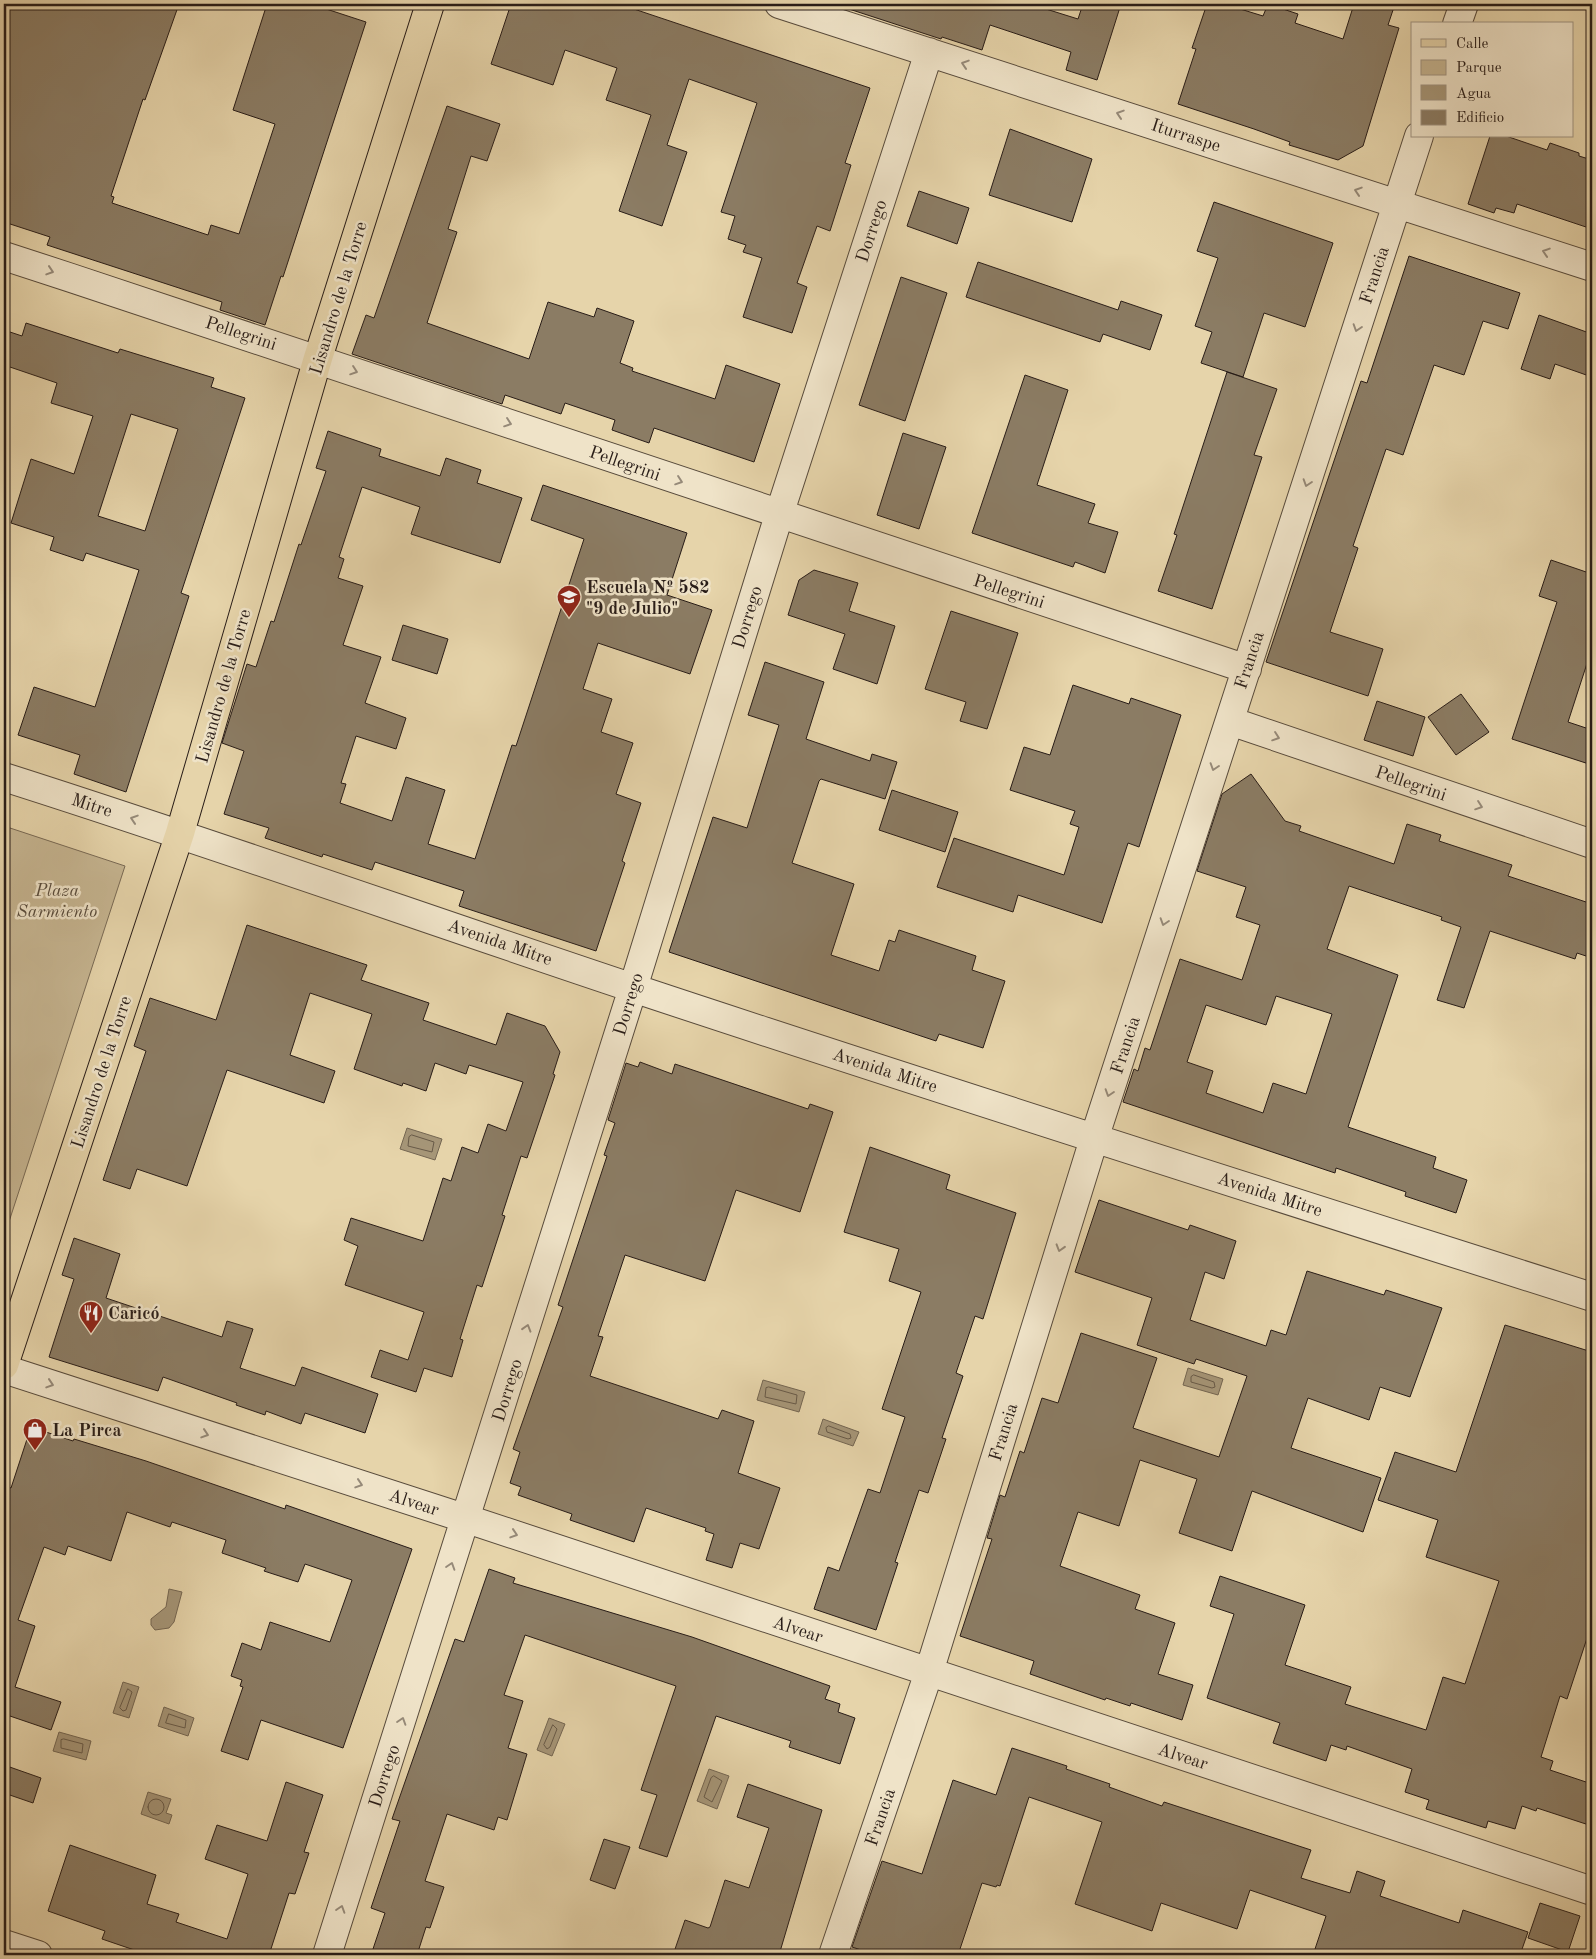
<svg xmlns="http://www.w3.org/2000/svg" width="1596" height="1959" font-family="'Old Standard TT',serif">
	<rect width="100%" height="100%" fill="#e6d4aa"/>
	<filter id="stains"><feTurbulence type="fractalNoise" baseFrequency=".004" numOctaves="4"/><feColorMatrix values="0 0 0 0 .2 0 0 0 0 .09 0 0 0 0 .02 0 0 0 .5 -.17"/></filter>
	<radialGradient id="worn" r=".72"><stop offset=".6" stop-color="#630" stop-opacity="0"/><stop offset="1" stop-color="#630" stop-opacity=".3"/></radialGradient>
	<!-- green -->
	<path fill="#c6b591" stroke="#786954" d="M4,826L125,866L4,1237Z"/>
	<!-- water -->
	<path fill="#a69678" stroke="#746652" d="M407,1128L442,1139L435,1160L400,1149Z
		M1188,1368L1223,1379L1218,1395L1183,1385Z
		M763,1380L805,1392L799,1412L757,1400Z
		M823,1419L859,1432L853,1446L818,1434Z
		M169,1589L182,1592L174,1622L169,1628L155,1630L151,1625V1619L166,1607Z
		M123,1682L139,1687L129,1718L113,1713Z
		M164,1707L194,1718L188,1736L158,1726Z
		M549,1718L565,1724L552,1756L537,1750Z
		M59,1732L91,1741L86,1760L53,1751Z
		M709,1769L729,1776L717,1809L697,1801Z
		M148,1792L171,1799L166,1813L172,1815L169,1824L141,1814Z"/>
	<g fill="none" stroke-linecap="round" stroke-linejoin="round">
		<!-- shore -->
		<path stroke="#685a48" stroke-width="1" d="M412,1135L434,1142L432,1152L408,1146L409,1137Z
			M1194,1375L1214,1382L1215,1387L1212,1388L1191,1382V1377Z
			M769,1387L797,1395L796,1404L765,1397L766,1388Z
			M829,1426L850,1434L851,1438L848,1439L827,1432L826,1428Z
			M128,1689L132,1692L126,1710L123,1711L120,1708Z
			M169,1714L186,1720L185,1728L166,1723Z
			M553,1725L557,1729L550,1747L547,1749L544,1745Z
			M64,1739L83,1744L82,1753L61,1748V1740Z
			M714,1776L722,1781L712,1802L704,1797L711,1778Z
			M148 1807a8 8 0 1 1 16 0a8 8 0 1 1-16 0Z"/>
	</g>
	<!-- building -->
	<path fill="#8b7c64" stroke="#291d18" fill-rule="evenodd" d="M4,4H179L145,100L143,99L111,196L114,197L112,203L208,235L211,225L239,234L275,124L233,110L267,4H311L366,22L283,277L281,276L265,325L220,310L222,302L47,245L50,237L4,222Z
		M511,4H619L870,88L845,163L851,165L830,231L817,226L797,283L807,287L792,333L743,317L762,258L743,252L746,245L728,239L735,216L721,212L757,103L689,79L667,145L687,152L662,226L619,211L651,115L606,100L617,68L565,50L553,85L491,64Z
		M850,4H1030L1078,19L1083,4H1121L1097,80L1066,70L1071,52L990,25L982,50L942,37L941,39L849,9Z
		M1207,4H1224L1263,16L1268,4L1298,14L1295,23L1343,39L1354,4H1395L1388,25L1399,28L1363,146L1338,160L1289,145L1290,142L1254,129L1178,104L1196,49L1192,48Z
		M447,106L500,124L487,161L471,156L448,229L457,232L427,323L529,359L548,302L594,317L597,308L634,321L620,363L633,368L632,371L715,399L726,365L780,384L754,462L654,428L649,443L612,430L615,420L565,403L561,414L505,395L502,404L352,354L366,315L374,318Z
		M1010,129L1092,159L1072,222L989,195Z
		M1490,136H1506L1547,150L1550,143L1579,153V156L1592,160V229L1517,204L1514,213L1496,208L1494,213L1468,204Z
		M919,191L969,208L957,244L907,226Z
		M1214,202L1333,243L1305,327L1264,313L1243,377L1201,363L1212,332L1195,326L1218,258L1197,251Z
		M1409,256L1520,293L1508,329L1483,321L1464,375L1434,365L1403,455L1386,449L1353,546L1358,548L1330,632L1383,649L1368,696L1266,662L1361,381L1367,383Z
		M978,262L1118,310L1121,301L1162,315L1150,350L1103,334L1100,342L966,297Z
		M901,277L947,293L905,421L859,405Z
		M1539,315L1592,334V377L1555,364L1550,379L1521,369Z
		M26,323L118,353L120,349L214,378L211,387L245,398L181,593L189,596L126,792L74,774L80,755L18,735L34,687L95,707L139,570L86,553L83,561L50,550L54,537L11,523L31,459L74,474L93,416L51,403L57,383L4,365V330L22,336ZM131,414L178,429L145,531L98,516Z
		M1227,372L1277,389L1254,455L1262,457L1212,609L1158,591L1177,535L1174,534Z
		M1025,375L1068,390L1037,485L1095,504L1088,523L1118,532L1105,573L1075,562L1073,567L972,533Z
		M328,431L381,449L379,456L440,476L446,458L481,470L477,483L522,498L500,563L411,534L420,507L362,487L339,557L344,559L338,578L363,586L343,645L381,657L365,703L406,718L396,749L356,736L341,783L346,784L340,803L392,821L406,777L445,790L428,844L475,859L512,745L516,746L584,539L531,520L543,485L687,533L667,595L712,610L690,674L598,643L583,689L612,699L601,732L633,743L616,794L641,803L622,861L625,863L596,951L459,906L464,891L375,862L372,870L323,854L322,857L265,838L269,828L224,814L244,751L222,743L247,664L256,667L271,621L274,622L299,544L301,545L326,471L316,468Z
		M903,433L946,447L919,529L877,515Z
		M1551,560L1592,574V648L1568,722L1592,730V765L1512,739L1557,602L1539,596Z
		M814,570L858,583L849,611L895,626L877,684L833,669L845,634L788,615L799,580Z
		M951,611L1018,633L987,729L960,721L966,702L925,689Z
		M403,625L448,639L437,674L392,660Z
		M765,662L824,682L806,739L870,761L872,754L897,762L885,799L821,779L819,781L792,863L854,884L831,955L879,971L889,940L895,942L899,930L976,956L972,970L1005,981L983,1048L939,1034L936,1041L669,952L713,817L747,828L779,725L748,715Z
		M1073,685L1129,704L1131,698L1181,715L1139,847L1128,843L1102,923L1018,895L1013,912L937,887L954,838L1064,875L1079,827L1070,824L1075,811L1010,790L1024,747L1050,755Z
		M1461,694L1489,732L1456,755L1428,717Z
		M1377,701L1425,717L1413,756L1364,740Z
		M1251,774L1285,821L1301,826L1299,831L1394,864L1407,824L1441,835L1439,841L1512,865L1508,876L1592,904V958L1577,953L1575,959L1490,931L1464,1008L1437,1000L1461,927L1441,920L1442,917L1349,886L1327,949L1398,975L1348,1127L1436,1157L1433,1168L1467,1180L1456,1213L1405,1196L1406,1192L1336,1168L1335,1173L1123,1102L1134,1069L1138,1071L1145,1048L1150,1050L1180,959L1242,980L1260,925L1236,917L1246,887L1197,871L1222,794ZM1276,996L1332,1014L1306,1094L1273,1083L1263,1113L1206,1093L1213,1071L1187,1062L1206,1005L1266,1025Z
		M892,790L958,812L945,852L879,830Z
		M247,925L367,965L361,980L429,1003L423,1020L496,1045L507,1013L545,1026L560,1052L553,1074L555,1075L527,1158L521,1156L502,1215L505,1216L482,1287L477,1285L460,1339L463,1340L452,1377L424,1368L416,1392L371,1377L380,1350L408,1360L424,1312L345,1285L358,1246L344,1240L351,1218L423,1241L443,1178L451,1181L462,1147L478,1153L488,1124L506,1131L523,1082L469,1065L466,1074L435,1063L426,1091L403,1083L402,1086L354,1069L372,1014L310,993L290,1055L335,1071L324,1103L227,1070L187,1186L137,1169L130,1189L103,1180L146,1051L134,1046L150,998L216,1020Z
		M640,1062L672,1074L675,1064L808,1109L810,1104L833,1112L800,1212L736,1190L705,1281L625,1255L598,1336L603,1337L590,1376L718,1419L722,1410L754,1421L738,1473L780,1488L759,1549L740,1543L732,1568L706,1560L714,1534L705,1531L706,1528L646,1508L634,1542L570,1520L572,1514L518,1495L521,1487L510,1483L520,1452L513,1449L563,1307L558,1305L607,1156L604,1155L615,1123L608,1120L626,1063L638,1067Z
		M870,1147L950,1175L946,1189L1016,1213L983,1319L975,1316L956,1373L963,1376L942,1438L946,1439L928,1493L919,1490L895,1562L898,1563L876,1630L814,1609L828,1567L839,1571L868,1489L880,1493L905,1417L882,1409L921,1292L889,1281L899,1249L844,1232Z
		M1099,1200L1188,1230L1190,1225L1236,1241L1224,1279L1205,1272L1190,1320L1266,1346L1271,1330L1286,1335L1307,1271L1384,1295L1386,1290L1442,1308L1410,1397L1380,1387L1369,1420L1308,1398L1291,1448L1381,1478L1363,1532L1252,1491L1232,1551L1179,1533L1197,1479L1140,1460L1119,1526L1078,1512L1060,1566L1140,1595L1135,1609L1175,1623L1158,1674L1193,1685L1182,1720L1131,1703L1130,1706L1106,1698L1105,1700L1030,1674L1034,1661L960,1636L992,1539L987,1538L1000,1495L1005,1497L1020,1451L1024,1453L1042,1398L1058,1403L1081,1333L1157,1358L1133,1428L1219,1457L1247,1376L1196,1359L1194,1364L1137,1345L1152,1298L1075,1272Z
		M74,1238L120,1254L106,1298L222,1337L227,1321L253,1329L240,1368L295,1386L302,1367L378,1394L365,1433L305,1413L301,1424L266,1411L265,1415L236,1405L237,1403L163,1377L158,1391L49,1357L74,1279L62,1275Z
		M1505,1325L1592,1352V1623L1567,1699L1560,1696L1541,1757L1553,1761L1550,1770L1592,1784V1826L1537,1808L1536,1811L1522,1806L1515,1829L1488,1821L1486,1828L1426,1809L1429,1800L1405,1792L1412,1769L1347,1746L1346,1750L1331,1745L1326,1761L1273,1743L1280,1723L1207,1698L1234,1614L1210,1606L1220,1576L1305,1605L1285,1665L1351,1687L1345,1704L1426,1730L1443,1677L1465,1684L1499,1581L1426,1557L1438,1520L1378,1500L1395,1452L1456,1472Z
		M31,1427L73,1441L74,1439L146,1461L285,1509L286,1505L412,1549L343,1748L261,1720L248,1760L221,1751L243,1687L240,1686L242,1680L231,1676L242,1643L261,1650L270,1622L330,1642L352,1580L305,1564L298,1582L264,1571L266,1568L222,1553L226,1540L172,1522L170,1527L127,1512L111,1561L68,1546L65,1555L44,1547L18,1620L35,1626L15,1687L61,1702L51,1730L4,1714V1486L11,1488Z
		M489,1569L515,1578L513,1583L692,1637L830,1686L825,1699L840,1704L838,1712L855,1718L840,1764L789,1747L791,1741L716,1716L667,1857L639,1848L657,1795L641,1790L676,1686L525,1635L504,1695L523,1701L508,1748L527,1754L507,1820L498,1817L494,1830L447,1814L425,1881L444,1887L430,1928L426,1927L417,1955H371L385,1913L371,1908L400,1821L392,1819L455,1639L464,1642Z
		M1012,1748L1067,1766L1066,1769L1110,1784L1109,1787L1162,1806L1164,1802L1311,1850L1301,1878L1350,1893L1357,1871L1385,1881L1380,1896L1459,1923L1463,1910L1528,1932L1520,1955H1313L1326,1916L1250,1890L1237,1929L1161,1903L1152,1931L1075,1904L1102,1822L1029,1797L1000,1886L997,1885L996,1887L982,1883L958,1955H877L852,1947L882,1861L922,1874L953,1780L996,1795Z
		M4,1765L41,1778L33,1803L4,1793Z
		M286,1782L323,1795L304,1852L309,1853L295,1894L289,1893L269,1955H149L102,1939L105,1931L48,1911L70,1845L156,1875L147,1904L179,1914L176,1922L227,1939L248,1874L205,1859L217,1825L267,1841Z
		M748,1784L822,1810L779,1955H673L685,1920L708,1928L710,1927L725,1880L749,1888L769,1828L737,1817Z
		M604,1839L630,1847L615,1889L590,1880Z
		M1540,1903L1580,1916L1568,1952L1528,1938Z"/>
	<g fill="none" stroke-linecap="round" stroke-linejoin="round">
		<defs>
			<path id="minor" d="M779,4L1592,267
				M1457,24L1464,4
				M4,256C419,391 832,532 1247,669
				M1230,721L1592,844
				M4,777C215,844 423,918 633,988C952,1094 1272,1195 1592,1297
				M4,1369L467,1519L1592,1891
				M4,1944L38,1955
				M327,1955L633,988L779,515L929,52
				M833,1955L929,1672L1094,1139L1419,136"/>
			<path id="major" d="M4,1365L180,833L318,358L430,4"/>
		</defs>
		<!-- minor casing -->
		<use href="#minor" stroke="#584b3c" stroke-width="30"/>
		<!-- major casing -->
		<use href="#major" stroke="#291d18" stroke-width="30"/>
		<!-- minor -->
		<use href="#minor" stroke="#efe3c8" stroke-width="28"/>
		<!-- major -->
		<use href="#major" stroke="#e6d4aa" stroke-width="28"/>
	</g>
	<!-- one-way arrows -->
	<defs><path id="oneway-chevron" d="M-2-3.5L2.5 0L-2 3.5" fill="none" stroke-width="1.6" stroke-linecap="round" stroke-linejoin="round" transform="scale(1.25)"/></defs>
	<g stroke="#968a79">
		<use href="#oneway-chevron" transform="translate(965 64) rotate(-162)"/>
		<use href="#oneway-chevron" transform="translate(1120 114) rotate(-162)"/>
		<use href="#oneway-chevron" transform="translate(1358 191) rotate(-162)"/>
		<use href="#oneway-chevron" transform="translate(1546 252) rotate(-162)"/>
		<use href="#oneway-chevron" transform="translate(50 271) rotate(18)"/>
		<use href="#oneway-chevron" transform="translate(1357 328) rotate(108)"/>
		<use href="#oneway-chevron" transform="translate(354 371) rotate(19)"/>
		<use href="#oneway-chevron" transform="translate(508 423) rotate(19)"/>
		<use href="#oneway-chevron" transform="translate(679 481) rotate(19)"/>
		<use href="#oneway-chevron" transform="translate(1307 483) rotate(108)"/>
		<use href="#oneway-chevron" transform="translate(1276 737) rotate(19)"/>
		<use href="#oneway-chevron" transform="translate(1214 767) rotate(108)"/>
		<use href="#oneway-chevron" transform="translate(1479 806) rotate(19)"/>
		<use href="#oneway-chevron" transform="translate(134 819) rotate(-162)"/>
		<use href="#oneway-chevron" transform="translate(1164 922) rotate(108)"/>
		<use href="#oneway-chevron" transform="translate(1109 1093) rotate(108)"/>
		<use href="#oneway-chevron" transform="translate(1060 1248) rotate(107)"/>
		<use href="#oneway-chevron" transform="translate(527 1328) rotate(-73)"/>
		<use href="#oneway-chevron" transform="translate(50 1384) rotate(18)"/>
		<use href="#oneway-chevron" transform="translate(205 1434) rotate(18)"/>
		<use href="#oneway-chevron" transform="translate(359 1484) rotate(18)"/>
		<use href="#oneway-chevron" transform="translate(514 1534) rotate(18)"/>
		<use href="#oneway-chevron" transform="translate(451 1566) rotate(-72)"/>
		<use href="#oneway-chevron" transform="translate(402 1721) rotate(-72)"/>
		<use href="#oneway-chevron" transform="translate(341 1909) rotate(-72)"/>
	</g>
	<!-- icons -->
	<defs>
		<symbol id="school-pin" viewBox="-11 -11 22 30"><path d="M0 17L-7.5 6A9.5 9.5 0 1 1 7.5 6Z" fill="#8f2418" stroke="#efe3c8"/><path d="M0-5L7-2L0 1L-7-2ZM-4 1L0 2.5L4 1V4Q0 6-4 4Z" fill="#fff"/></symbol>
		<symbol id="restaurant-pin" viewBox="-11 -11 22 30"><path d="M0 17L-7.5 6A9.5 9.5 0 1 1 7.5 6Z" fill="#8f2418" stroke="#efe3c8"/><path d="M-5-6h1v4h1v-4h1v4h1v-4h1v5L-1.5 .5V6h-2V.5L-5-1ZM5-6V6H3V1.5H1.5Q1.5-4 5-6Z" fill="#fff"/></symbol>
		<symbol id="shop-pin" viewBox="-11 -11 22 30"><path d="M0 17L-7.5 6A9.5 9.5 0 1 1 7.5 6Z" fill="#8f2418" stroke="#efe3c8"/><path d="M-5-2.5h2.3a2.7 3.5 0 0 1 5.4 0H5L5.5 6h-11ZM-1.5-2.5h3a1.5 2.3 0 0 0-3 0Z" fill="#fff"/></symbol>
	</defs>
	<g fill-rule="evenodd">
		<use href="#school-pin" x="555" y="583" width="28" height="38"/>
		<use href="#restaurant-pin" x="77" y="1299" width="28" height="38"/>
		<use href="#shop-pin" x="21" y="1416" width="28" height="38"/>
	</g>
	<g text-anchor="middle" stroke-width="5" stroke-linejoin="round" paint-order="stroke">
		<!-- street labels -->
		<g font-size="18" fill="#291d18" stroke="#efe3c8">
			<text transform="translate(1186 135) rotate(18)" y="6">Iturraspe</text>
			<text transform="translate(871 231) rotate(-72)" y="6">Dorrego</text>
			<text transform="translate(1374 275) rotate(-72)" y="6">Francia</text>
			<text transform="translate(338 298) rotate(-73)" y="6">Lisandro de la Torre</text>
			<text transform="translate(241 333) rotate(18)" y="6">Pellegrini</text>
			<text transform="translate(625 463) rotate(19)" y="6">Pellegrini</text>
			<text transform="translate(1009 591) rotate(18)" y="6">Pellegrini</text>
			<text transform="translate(747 617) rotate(-73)" y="6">Dorrego</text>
			<text transform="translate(1249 660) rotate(-72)" y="6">Francia</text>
			<text transform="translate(223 686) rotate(-74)" y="6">Lisandro de la Torre</text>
			<text transform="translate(1411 783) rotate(19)" y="6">Pellegrini</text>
			<text transform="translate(92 805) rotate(18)" y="6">Mitre</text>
			<text transform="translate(500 942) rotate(19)" y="6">Avenida Mitre</text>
			<text transform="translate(628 1004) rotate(-73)" y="6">Dorrego</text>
			<text transform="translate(1125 1045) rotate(-72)" y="6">Francia</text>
			<text transform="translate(885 1070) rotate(18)" y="6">Avenida Mitre</text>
			<text transform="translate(101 1072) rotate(-72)" y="6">Lisandro de la Torre</text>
			<text transform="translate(1270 1194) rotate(18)" y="6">Avenida Mitre</text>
			<text transform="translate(507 1390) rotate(-73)" y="6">Dorrego</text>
			<text transform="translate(1003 1432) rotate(-73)" y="6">Francia</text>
			<text transform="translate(414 1502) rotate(18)" y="6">Alvear</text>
			<text transform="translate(798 1629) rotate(18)" y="6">Alvear</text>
			<text transform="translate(1183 1756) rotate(18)" y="6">Alvear</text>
			<text transform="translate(384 1776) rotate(-72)" y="6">Dorrego</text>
			<text transform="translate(880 1817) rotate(-71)" y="6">Francia</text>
		</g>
		<!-- poi labels -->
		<g font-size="18" font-weight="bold" fill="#291d18" stroke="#efe3c8" text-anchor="start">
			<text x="586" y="593">Escuela Nº 582<tspan x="586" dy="21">"9 de Julio"</tspan></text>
			<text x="108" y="1319">Caricó</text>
			<text x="52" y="1436">La Pirca</text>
		</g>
		<!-- park labels -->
		<g font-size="18" font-style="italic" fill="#584b3c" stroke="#efe3c8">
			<text x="57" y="896">Plaza<tspan x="57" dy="21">Sarmiento</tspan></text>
		</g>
	</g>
	<!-- margin -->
	<rect width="1596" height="1959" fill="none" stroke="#e6d4aa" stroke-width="20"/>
	<rect x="5" y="5" width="1586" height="1949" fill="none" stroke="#291d18" stroke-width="2.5"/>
	<rect x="10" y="10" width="1576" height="1939" fill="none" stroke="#291d18"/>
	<!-- legend -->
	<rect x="1411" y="22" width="162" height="115" fill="#efe3c8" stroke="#a09482"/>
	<rect x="1421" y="39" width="25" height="8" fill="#e6d4aa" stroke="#a09482"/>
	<text x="1456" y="48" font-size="15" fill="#291d18">Calle</text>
	<rect x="1421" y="60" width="25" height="15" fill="#c6b591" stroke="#a09482"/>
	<text x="1456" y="72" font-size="15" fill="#291d18">Parque</text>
	<rect x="1421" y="85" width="25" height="15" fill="#a69678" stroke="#a09482"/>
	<text x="1456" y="98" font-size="15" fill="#291d18">Agua</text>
	<rect x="1421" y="110" width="25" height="15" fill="#8b7c64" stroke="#a09482"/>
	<text x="1456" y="122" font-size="15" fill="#291d18">Edificio</text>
	<rect width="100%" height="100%" filter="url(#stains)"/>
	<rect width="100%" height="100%" fill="url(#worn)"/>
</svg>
